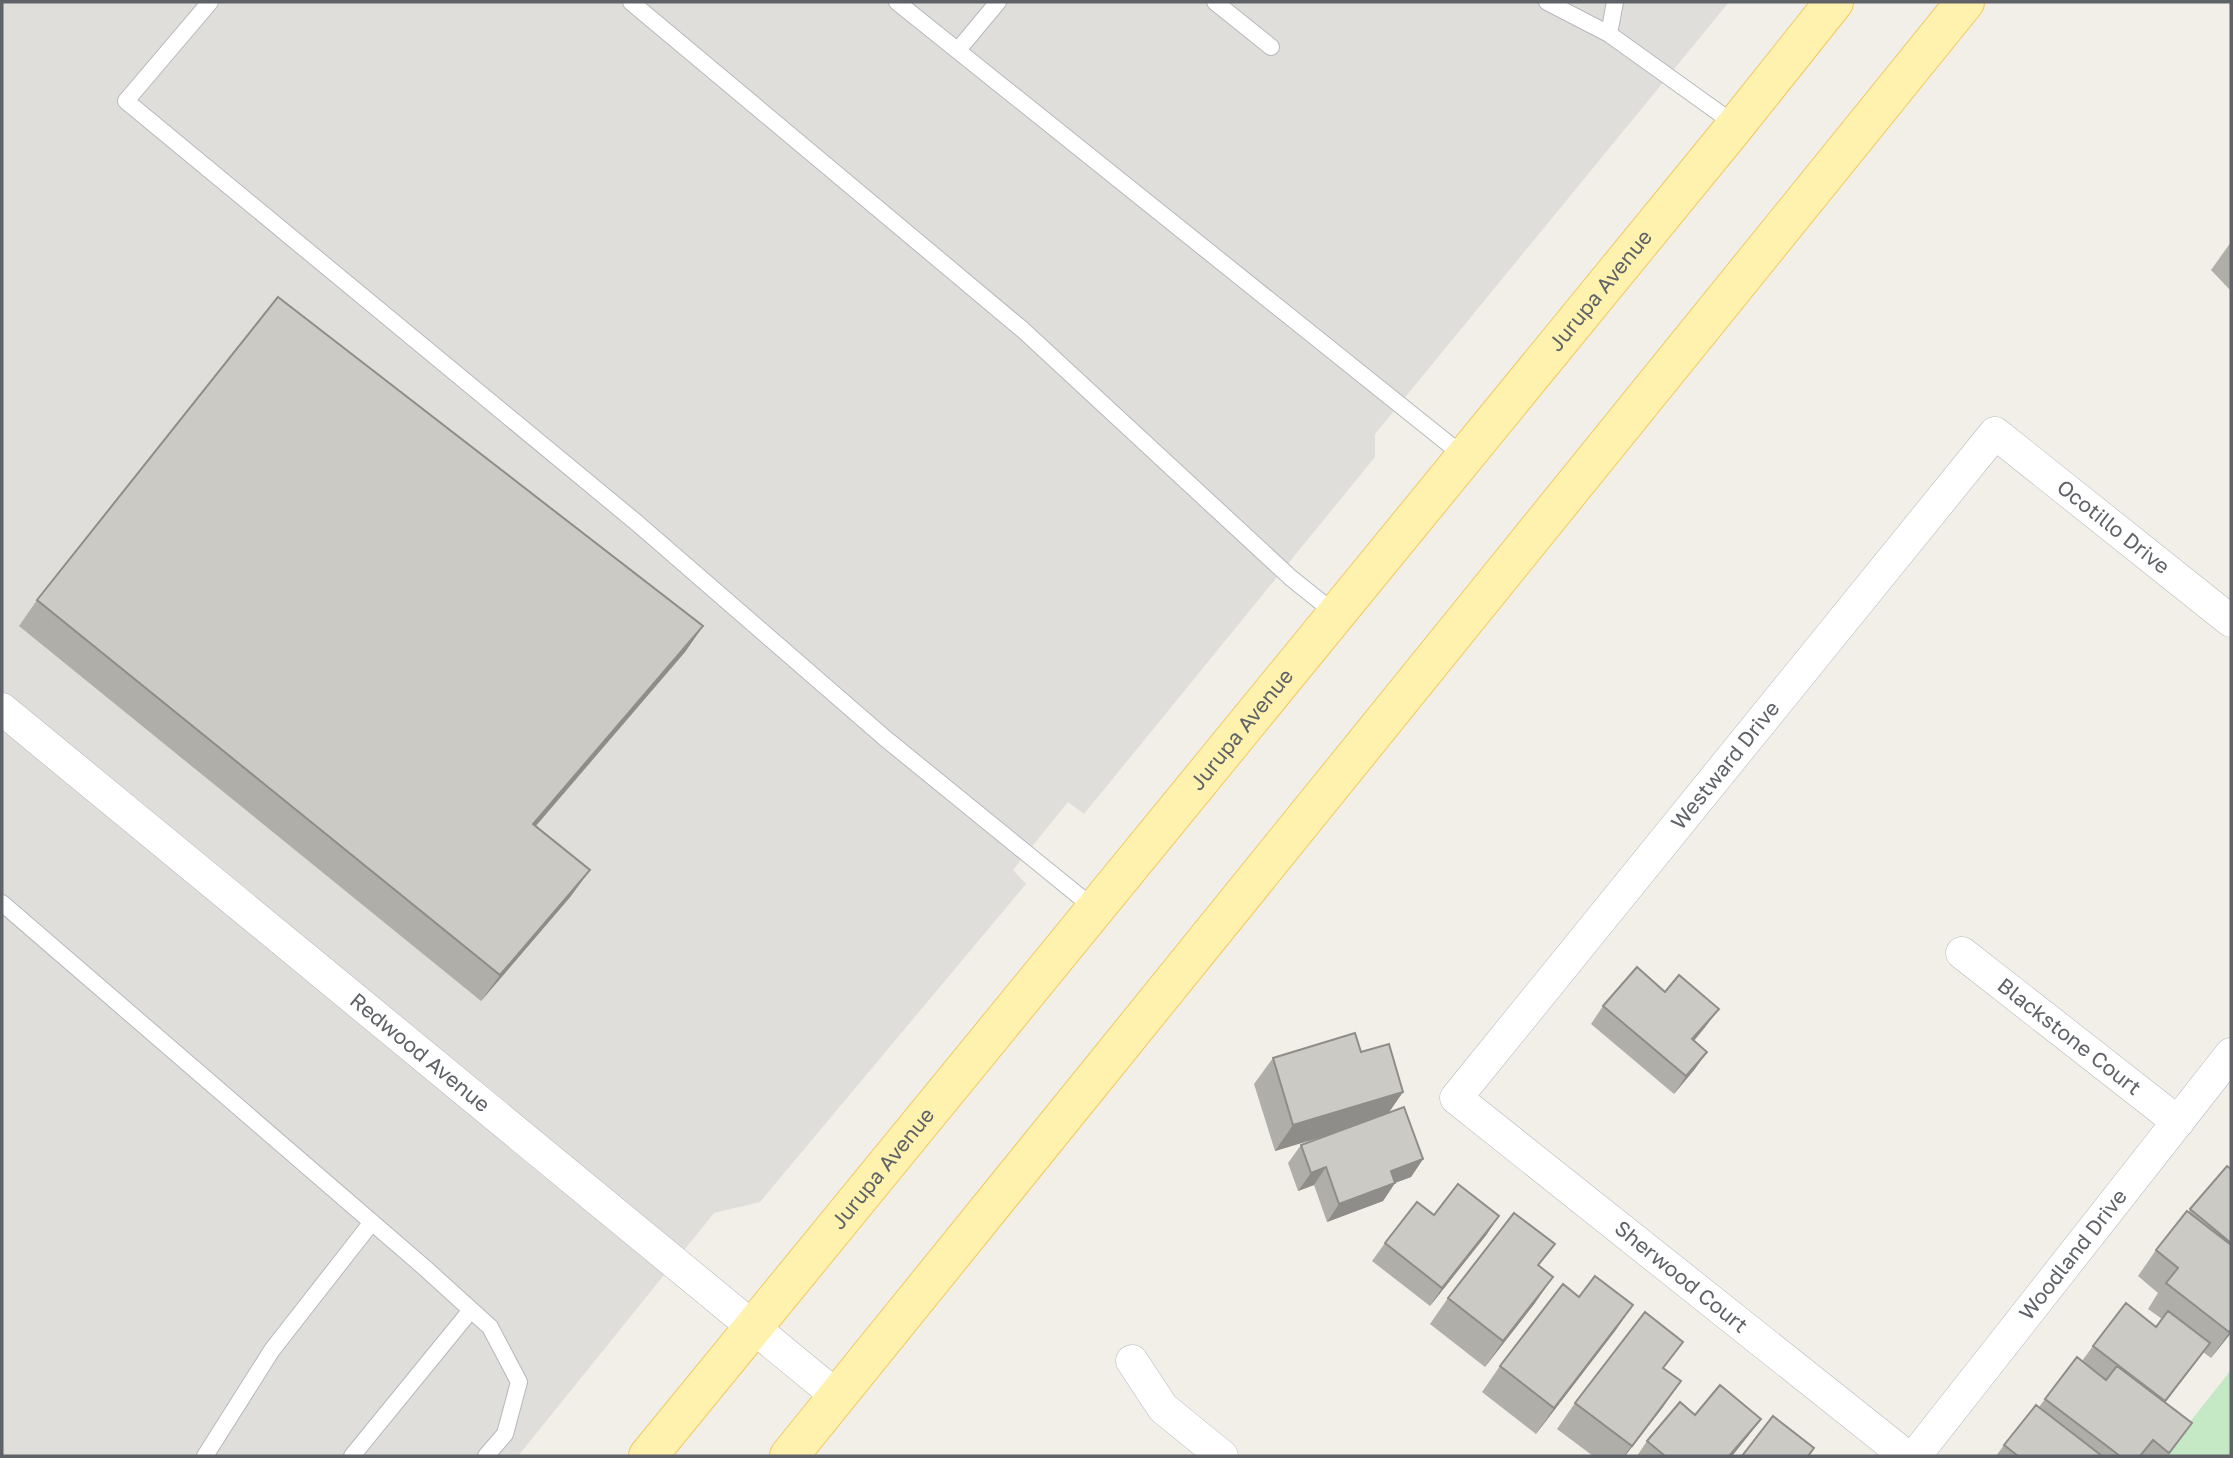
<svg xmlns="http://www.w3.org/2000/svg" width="2233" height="1458" font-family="'Golos Text',sans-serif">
	<rect width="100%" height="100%" fill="#f1efe8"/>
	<!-- industrial -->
	<path fill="#e0deda" d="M2,2H1729L1375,434V457L1084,814L1068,802L1013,870L1026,884L760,1202L714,1213L518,1456H2Z"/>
	<!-- green -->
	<path fill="#c5e8c5" d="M2231,1370V1456H2163Z"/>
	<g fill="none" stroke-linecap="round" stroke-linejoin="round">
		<defs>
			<path id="lane" d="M210,2L126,101L637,523L886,739L1095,909
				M631,2L1023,330L1291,578L1336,614
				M897,2L1465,457
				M1215,2L1271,47
				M1547,2L1609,34
				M1615,2L1609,34L1736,125
				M958,50L998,2
				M2,903L425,1268L490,1327L519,1382L505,1434L486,1456
				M205,1456L272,1350L372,1222
				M352,1456L471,1310"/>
			<g id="street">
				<path id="s1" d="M2,709L838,1397"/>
				<path id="s2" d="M1962,953L2178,1122"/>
				<path d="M1132,1361L1163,1408L1222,1456"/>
				<path id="s3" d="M1906,1456L1456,1098L1995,433L2231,621"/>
				<path id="s4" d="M1915,1456L2231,1054"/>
			</g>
			<g id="primary">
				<path id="s5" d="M648,1456L1736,125L1834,2"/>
				<path d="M789,1456L1965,2"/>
			</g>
		</defs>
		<!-- lane casing -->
		<use href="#lane" stroke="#b5b8bc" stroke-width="18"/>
		<!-- street casing -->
		<use href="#street" stroke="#b5b8bc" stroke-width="33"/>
		<!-- primary casing -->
		<use href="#primary" stroke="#f2c960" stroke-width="40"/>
		<!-- lane -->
		<use href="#lane" stroke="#fff" stroke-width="16"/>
		<!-- street -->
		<use href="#street" stroke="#fff" stroke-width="32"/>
		<!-- primary -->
		<use href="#primary" stroke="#fff2af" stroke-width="38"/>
	</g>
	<!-- wall -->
	<path fill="#afaea9" d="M2231,242V291L2211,270Z
		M37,600L703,626L685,652L536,826L571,896L481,1001L19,626Z
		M1603,1006L1706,1026L1694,1041L1707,1052L1694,1070L1674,1094L1591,1024Z
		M1361,1052L1403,1092L1389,1112L1423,1159L1411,1177L1395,1183L1383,1201L1327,1222L1314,1185L1298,1191L1288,1163L1301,1145L1327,1135L1275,1151L1254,1084L1273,1058Z
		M2227,1166L2231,1169V1333L2211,1358L2203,1352L2165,1403L2192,1423L2168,1456H1996L2004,1445L2039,1407L2045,1399L2082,1361L2093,1346L2156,1327L2162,1319L2148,1309L2158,1293L2138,1276L2156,1250Z
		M1434,1215L1487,1234L1430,1306L1372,1261L1385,1243Z
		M1539,1266L1535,1303L1485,1367L1430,1324L1448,1298Z
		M1579,1297L1633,1305L1615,1331L1536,1434L1482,1392L1500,1366Z
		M1664,1369L1663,1407L1625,1456H1593L1557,1429L1575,1403Z
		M1695,1415L1761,1419L1748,1436L1732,1456H1637L1647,1441Z"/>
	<!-- shaded-wall -->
	<path fill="#8f8d8a" d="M703,626L685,652L515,850L533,824Z
		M590,870L571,896L481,1001L500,975Z
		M1719,1009L1706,1026L1680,1057L1692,1039Z
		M1707,1052L1694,1070L1674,1094L1686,1076Z
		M1403,1092L1385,1118L1275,1151L1293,1125Z
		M1423,1159L1411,1177L1378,1189L1391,1171Z
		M1326,1167L1314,1185L1298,1191L1311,1173Z
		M1395,1183L1383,1201L1327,1222L1339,1204Z
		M1499,1216L1487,1234L1430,1306L1442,1288Z
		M1553,1277L1535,1303L1485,1367L1503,1341Z
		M1633,1305L1615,1331L1536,1434L1554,1408Z
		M2231,1330V1333L2211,1358Z
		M2210,1343L2197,1361L2152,1419L2165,1401Z
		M1681,1381L1663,1407L1625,1456H1624Z
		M1761,1419L1748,1436L1732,1456H1729Z"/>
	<!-- building -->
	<path fill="#cccac5" stroke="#8f8d8a" stroke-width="2" d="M278,297L703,626L533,824L590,870L500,975L37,600Z
		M1637,967L1665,992L1679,975L1719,1009L1692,1039L1707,1052L1686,1076L1603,1006Z
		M1355,1033L1361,1052L1389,1044L1403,1092L1293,1125L1273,1058Z
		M1404,1107L1423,1159L1391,1171L1395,1183L1339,1204L1326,1167L1311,1173L1301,1145Z
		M2227,1166L2231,1169V1243L2190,1209Z
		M1458,1184L1499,1216L1442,1288L1385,1243L1417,1202L1434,1215Z
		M2187,1211L2231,1245V1330L2229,1332L2166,1283L2178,1268L2156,1250Z
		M1514,1213L1555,1244L1538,1265L1553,1277L1503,1341L1448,1298Z
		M1595,1276L1633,1305L1554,1408L1500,1366L1563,1284L1579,1297Z
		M2126,1303L2156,1327L2168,1311L2210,1343L2165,1401L2093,1346Z
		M1645,1312L1683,1342L1663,1368L1681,1381L1632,1446L1575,1403Z
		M2077,1357L2106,1380L2117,1366L2192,1423L2169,1453L2153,1440L2140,1456H2120L2045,1399Z
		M1720,1385L1761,1419L1729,1456H1665L1647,1441L1680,1402L1695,1415Z
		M2036,1405L2102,1456H2018L2004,1445Z
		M1773,1416L1814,1448L1808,1456H1742Z"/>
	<g text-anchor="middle" stroke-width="5" stroke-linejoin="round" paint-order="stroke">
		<!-- street labels -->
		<g font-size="21" fill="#5f6368" stroke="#fff">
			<text dy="7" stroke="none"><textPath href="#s5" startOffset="1505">Jurupa Avenue</textPath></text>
			<text dy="7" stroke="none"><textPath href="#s3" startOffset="1582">Ocotillo Drive</textPath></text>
			<text dy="7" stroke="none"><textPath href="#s5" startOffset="938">Jurupa Avenue</textPath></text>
			<text dy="7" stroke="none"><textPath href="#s3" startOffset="1003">Westward Drive</textPath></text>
			<text dy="7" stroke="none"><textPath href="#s2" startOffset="136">Blackstone Court</textPath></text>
			<text dy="7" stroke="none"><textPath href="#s1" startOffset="541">Redwood Avenue</textPath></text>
			<text dy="7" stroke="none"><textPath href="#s5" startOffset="371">Jurupa Avenue</textPath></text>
			<text dy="7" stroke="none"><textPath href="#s4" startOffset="256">Woodland Drive</textPath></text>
			<text transform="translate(1681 1277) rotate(39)" y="7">Sherwood Court</text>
		</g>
	</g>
	<!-- border -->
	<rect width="2233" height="1458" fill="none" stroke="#5f6368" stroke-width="7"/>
</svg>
